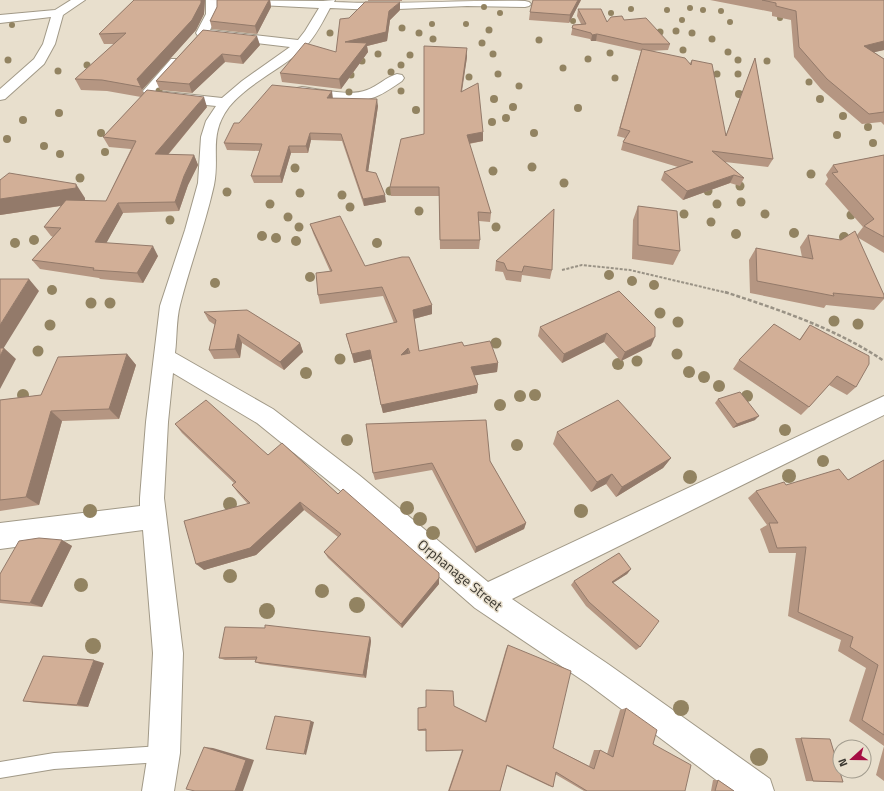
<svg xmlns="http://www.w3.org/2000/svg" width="884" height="791" font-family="'Titillium Web',sans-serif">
	<rect width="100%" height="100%" fill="#e8dfcd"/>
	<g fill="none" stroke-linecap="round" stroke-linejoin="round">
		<defs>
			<path id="service" d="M161,746L167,748L169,754L167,760L161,762L54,769L0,778V762L54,753Z"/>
			<path id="minor" d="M71,0H85L63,15L55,44L44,64L5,99L0,100V89L34,59L43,44L51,17L0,23V15L55,10Z
				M206,0L323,1L335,0L334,2C397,5 461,0 525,1L529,2L531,4L529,6L525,7L467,6L376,10L330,8C323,21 316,36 305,47C284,68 248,83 229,107C208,135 220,155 214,185C205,226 190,265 180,305C176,320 177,338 175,353L273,409L359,475L488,582L884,396V415L512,599L608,664L770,779L774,791H731L588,684L475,608L341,491L257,423L173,373L168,422L164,498L183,653L180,753L174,791H142L148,753L153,653L143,530L0,549V523L140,506V498L146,422L160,306L185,230L198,183L201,137L206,121L216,106L157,100L147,97L143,91L171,59H181L182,62L157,91L222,98L242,81L290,47L198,36L196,33L206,14ZM218,3L319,8L305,31L298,40L210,30L218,14Z
				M397,74L402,75L404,78L402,81C393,87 385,93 375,97C352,105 321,100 297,94L295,91L297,88L302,87C320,89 350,97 367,90C378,86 386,77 397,74Z"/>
		</defs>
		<!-- service casing -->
		<use href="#service" stroke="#a19987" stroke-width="2"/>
		<!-- minor casing -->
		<use href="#minor" stroke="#a19987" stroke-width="2"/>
		<!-- path-far1 -->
		<path stroke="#999285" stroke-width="2" stroke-dasharray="3 1.5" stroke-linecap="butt" d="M562,270L582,265L630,270L728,293"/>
		<!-- path -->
		<path stroke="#999285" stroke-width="2.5" stroke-dasharray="4 2" stroke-linecap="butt" d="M725,292C780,310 837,329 884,361"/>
		<!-- service -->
		<use href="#service" fill="#fff" fill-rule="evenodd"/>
		<!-- minor -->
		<use href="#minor" fill="#fff" fill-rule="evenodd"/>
	</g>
	<!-- trees -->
	<g fill="#928361">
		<circle cx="484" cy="7" r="3"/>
		<circle cx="690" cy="8" r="3"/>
		<circle cx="631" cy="9" r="3"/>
		<circle cx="667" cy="10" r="3"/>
		<circle cx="703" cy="10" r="3"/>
		<circle cx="721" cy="11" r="3"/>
		<circle cx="500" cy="13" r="3"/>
		<circle cx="611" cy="13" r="3"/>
		<circle cx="780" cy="18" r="3"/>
		<circle cx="682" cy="20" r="3"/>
		<circle cx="573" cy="21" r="3"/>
		<circle cx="730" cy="22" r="3"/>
		<circle cx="432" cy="24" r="3"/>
		<circle cx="466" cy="24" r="3"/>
		<circle cx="12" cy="25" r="3"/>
		<circle cx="402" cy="28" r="3.5"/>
		<circle cx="489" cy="30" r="3.5"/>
		<circle cx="676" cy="31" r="3.5"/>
		<circle cx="660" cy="32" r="3.5"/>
		<circle cx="330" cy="33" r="3.5"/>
		<circle cx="419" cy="33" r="3.5"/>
		<circle cx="692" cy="33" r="3.5"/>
		<circle cx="433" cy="39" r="3.5"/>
		<circle cx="712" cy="39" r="3.5"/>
		<circle cx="539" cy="40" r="3.5"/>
		<circle cx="482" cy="43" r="3.5"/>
		<circle cx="683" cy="50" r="3.5"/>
		<circle cx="728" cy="52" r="3.5"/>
		<circle cx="610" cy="53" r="3.5"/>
		<circle cx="378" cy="54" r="3.5"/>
		<circle cx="493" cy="54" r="3.5"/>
		<circle cx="410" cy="55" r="3.5"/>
		<circle cx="588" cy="59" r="3.5"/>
		<circle cx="8" cy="60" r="3.5"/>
		<circle cx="738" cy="60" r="3.5"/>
		<circle cx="362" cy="61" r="3.5"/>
		<circle cx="767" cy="61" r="3.5"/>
		<circle cx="87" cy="65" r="3.5"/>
		<circle cx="401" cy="65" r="3.5"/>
		<circle cx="563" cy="68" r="3.5"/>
		<circle cx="58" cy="71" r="3.5"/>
		<circle cx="391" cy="72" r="3.5"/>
		<circle cx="498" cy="74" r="3.5"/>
		<circle cx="717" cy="74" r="3.5"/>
		<circle cx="738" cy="74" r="3.5"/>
		<circle cx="351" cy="75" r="3.5"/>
		<circle cx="469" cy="77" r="3.5"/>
		<circle cx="615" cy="78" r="3.5"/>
		<circle cx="809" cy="82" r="3.5"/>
		<circle cx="519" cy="86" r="3.5"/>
		<circle cx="159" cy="91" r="3.5"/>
		<circle cx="401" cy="91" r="3.5"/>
		<circle cx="349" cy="92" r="3.5"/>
		<circle cx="739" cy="94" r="4"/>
		<circle cx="494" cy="99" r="4"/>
		<circle cx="820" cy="99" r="4"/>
		<circle cx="513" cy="107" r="4"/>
		<circle cx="578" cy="108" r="4"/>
		<circle cx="416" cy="110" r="4"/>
		<circle cx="59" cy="113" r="4"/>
		<circle cx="843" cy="116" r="4"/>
		<circle cx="506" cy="118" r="4"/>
		<circle cx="23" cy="120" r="4"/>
		<circle cx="492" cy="122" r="4"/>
		<circle cx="868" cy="127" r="4"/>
		<circle cx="101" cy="133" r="4"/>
		<circle cx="534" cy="133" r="4"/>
		<circle cx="837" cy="135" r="4"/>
		<circle cx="7" cy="139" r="4"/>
		<circle cx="873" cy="143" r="4"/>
		<circle cx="44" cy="146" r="4"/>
		<circle cx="105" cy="152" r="4"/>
		<circle cx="60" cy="154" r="4"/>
		<circle cx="532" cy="167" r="4.5"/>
		<circle cx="295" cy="168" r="4.5"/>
		<circle cx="493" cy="171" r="4.5"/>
		<circle cx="811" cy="174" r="4.5"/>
		<circle cx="80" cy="178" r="4.5"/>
		<circle cx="564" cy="183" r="4.5"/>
		<circle cx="740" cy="186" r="4.5"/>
		<circle cx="390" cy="191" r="4.5"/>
		<circle cx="708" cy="191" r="4.5"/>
		<circle cx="227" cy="192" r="4.5"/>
		<circle cx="300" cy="193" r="4.5"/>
		<circle cx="342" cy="195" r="4.5"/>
		<circle cx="741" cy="202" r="4.5"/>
		<circle cx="270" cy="204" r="4.5"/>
		<circle cx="717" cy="204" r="4.5"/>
		<circle cx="350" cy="207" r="4.5"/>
		<circle cx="419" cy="211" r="4.5"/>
		<circle cx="684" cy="214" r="4.5"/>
		<circle cx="765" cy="214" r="4.5"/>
		<circle cx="851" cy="215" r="4.5"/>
		<circle cx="288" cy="217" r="4.5"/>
		<circle cx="170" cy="220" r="4.5"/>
		<circle cx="711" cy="222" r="4.5"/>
		<circle cx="299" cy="227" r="4.5"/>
		<circle cx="496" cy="227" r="4.5"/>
		<circle cx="794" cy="233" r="5"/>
		<circle cx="736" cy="234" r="5"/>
		<circle cx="262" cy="236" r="5"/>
		<circle cx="844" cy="237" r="5"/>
		<circle cx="276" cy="238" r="5"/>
		<circle cx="34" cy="240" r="5"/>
		<circle cx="296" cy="241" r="5"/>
		<circle cx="15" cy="243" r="5"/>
		<circle cx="377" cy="243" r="5"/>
		<circle cx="609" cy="275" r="5"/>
		<circle cx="310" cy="277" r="5"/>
		<circle cx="632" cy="281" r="5"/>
		<circle cx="215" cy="283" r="5"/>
		<circle cx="654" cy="285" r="5"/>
		<circle cx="52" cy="290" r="5"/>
		<circle cx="91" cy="303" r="5.5"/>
		<circle cx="110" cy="303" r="5.5"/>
		<circle cx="660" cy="313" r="5.5"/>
		<circle cx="834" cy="321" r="5.5"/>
		<circle cx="678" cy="322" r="5.5"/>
		<circle cx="858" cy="324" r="5.5"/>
		<circle cx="50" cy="325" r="5.5"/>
		<circle cx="496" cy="343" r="5.5"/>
		<circle cx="38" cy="351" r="5.5"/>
		<circle cx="677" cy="354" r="5.5"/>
		<circle cx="340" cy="359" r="5.5"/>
		<circle cx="637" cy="361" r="5.5"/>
		<circle cx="618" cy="364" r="6"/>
		<circle cx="689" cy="372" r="6"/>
		<circle cx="306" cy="373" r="6"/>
		<circle cx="704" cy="377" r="6"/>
		<circle cx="719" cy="386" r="6"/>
		<circle cx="23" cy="395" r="6"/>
		<circle cx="535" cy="395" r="6"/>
		<circle cx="520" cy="396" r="6"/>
		<circle cx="747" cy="396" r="6"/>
		<circle cx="500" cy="405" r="6"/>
		<circle cx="785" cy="430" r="6"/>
		<circle cx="347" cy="440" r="6"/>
		<circle cx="517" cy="445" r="6"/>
		<circle cx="823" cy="461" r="6"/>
		<circle cx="789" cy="476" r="7"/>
		<circle cx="690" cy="477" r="7"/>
		<circle cx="230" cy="504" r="7"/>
		<circle cx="407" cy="508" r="7"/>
		<circle cx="90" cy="511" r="7"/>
		<circle cx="581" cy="511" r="7"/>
		<circle cx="420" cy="519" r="7"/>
		<circle cx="433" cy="533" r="7"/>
		<circle cx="230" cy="576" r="7"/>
		<circle cx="81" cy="585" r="7"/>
		<circle cx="322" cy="591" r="7"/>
		<circle cx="357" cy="605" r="8"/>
		<circle cx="267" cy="611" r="8"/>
		<circle cx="93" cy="646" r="8"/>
		<circle cx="681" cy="708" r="8"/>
		<circle cx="759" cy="757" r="9"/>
	</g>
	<!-- wall -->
	<path fill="#b59682" d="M134,0H205L204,14L196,30L142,90L144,94L207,107L168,155H194L198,165L188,185L179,211L123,213L106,243L158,256L143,283L100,279L99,278L40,269L32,260L53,237L51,236L44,227L61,206L0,215V180L85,198V201H106L131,149L109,147L103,137L141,97L107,91L81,90L75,79L114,44H104L99,34Z
		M217,0H270L271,7L257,34L212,29L210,21L217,7Z
		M368,0H402V1H368Z
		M581,0L569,23L529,20L530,12Z
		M710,0H884V50L874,52L884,59V125L881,122L862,124L821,89L794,57L791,20L772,16V12Z
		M578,9L607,22L624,20L670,44L668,50L650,51L690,63L692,60L726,135L755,58L773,159L768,167L725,162L744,178L740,186L730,183L683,200L661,180L664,172L678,167L621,150L623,142L625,138L617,136L641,51L596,41H591L590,39L571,35L573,25L581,24L577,16Z
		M400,10L390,20L387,41L367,46L368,52L341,89L282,82L280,73L336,52L349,18Z
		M203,30L260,45L243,64L225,62L192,93L160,90L156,81Z
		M467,57L462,92L483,141L469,144L491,213L490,222L479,221L480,240L479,249H440L439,196H391L390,187L424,134Z
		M333,98L378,106L368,172L386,202L364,206L342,141L311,140L308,153H291L282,183H254L251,176L260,151L227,150L224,143L239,123Z
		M884,155V253L857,237L884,295V299L874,310L826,305L824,308L750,293L749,260L756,248L802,257L800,247L808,235L841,240L857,235L863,227L825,184L828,179L826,175L833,165Z
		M638,206L680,251L673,265L632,259L633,220Z
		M310,224L365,266L432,305V314L414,319L419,351L464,346L498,363L497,372L474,375L478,385L477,393L383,413L371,359L354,363L346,334L394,323L383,296L320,304L318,295L330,271L313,233Z
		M496,261L552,270L550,279L522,275L521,282L506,280L503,272L495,271Z
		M619,291L651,346L621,361L604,342L562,363L538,336L540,327Z
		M204,312L300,343L303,352L284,370L242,343L240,358L214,359L209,350L215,325L209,321Z
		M810,325L856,387L847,395L829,385L809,407L801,415L733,369L739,360L800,339Z
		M127,354L136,365L119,419L62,421L39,505L0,511V400L41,395Z
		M718,399L755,420L733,428L715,403Z
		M175,424L268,455L338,494L439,573V584L402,628L328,558L324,552L338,537L304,510L256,555L204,570L248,504L238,493L232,485L234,483L182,433Z
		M366,424L490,461L526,523L524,529L475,553L432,470L375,480L373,473Z
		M557,432L671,458L663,468L616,497L606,484L591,492L553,444Z
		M884,460V746L849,721L866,668L838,651L841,640L788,616L796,553H769L760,529L767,525L748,498L756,491L786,485L848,480Z
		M62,540L72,546L42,607L0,603V574Z
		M631,569L627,574L613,583L640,647L636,650L586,606L571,585L574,581Z
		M370,637L371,641L366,678L260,664L255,662L256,660H225L219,658Z
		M508,645L553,748L589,766L594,750H600L607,754L620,710L626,708L653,744L685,791H584L555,774L553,787L549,786L507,766L500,791H448L462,750L426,751V731H419L418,730L454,706L485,721L506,649Z
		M104,663L88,707L36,703L23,701Z
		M795,738H801L843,782L806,781Z
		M884,746V781L876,775Z
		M713,780H718L734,791H711Z"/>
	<!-- shaded-wall -->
	<path fill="#937a6a" d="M201,0H205L204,14L196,30L142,90L137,79Z
		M269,0H270L271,7L257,34L255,26Z
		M578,0H581L569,23L570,15Z
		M400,2V10L390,20L387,41L367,46L368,52L341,89L339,79L345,42L389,11Z
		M597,34L596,41H591L592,35Z
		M257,36L260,45L243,64L240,56Z
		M884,41V50L858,56L864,46Z
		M467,48V57L460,101L461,92Z
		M222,54L225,62L192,93L189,84Z
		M332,91L333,99L327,98Z
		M204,97L207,107L160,164L155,154Z
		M377,99L378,106L367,179L366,171Z
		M483,132V141L466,144L467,135Z
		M310,133L311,140L308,153L306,146Z
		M289,146L291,153L282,183L280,176Z
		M194,155L198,165L188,185L179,211L175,202L184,176Z
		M734,175L730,183L683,200L687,191Z
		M76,184L85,198V202L0,215V199Z
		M385,195L386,202L364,206L363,199Z
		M118,203L123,213L102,251L95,242Z
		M153,246L158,256L143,283L137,273Z
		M29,279L39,291L0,354V325Z
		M432,305V314L413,319V310Z
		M607,333L604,342L562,363L564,354Z
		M238,334L242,343L240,358L235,349Z
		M655,337L651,346L621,361L625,352Z
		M300,343L303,352L284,370L280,362Z
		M4,348L16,359L0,389V356Z
		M408,348L409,357L401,355Z
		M370,350L371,359L354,363L352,354Z
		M127,354L136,365L119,419L109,409Z
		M498,363L497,372L471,376V367Z
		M478,385L477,393L383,413L381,405Z
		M51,411L62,421L39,505L26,497Z
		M759,416L755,420L733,428L737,424Z
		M671,458L663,468L616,497L622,487Z
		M612,474L606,484L591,492L597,482Z
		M300,502L304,510L256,555L204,570L196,564Z
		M526,523L524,529L475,553L476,547Z
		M62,540L72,546L42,607L30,603Z
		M631,569L627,574L608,586L612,582Z
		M439,578V584L402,628L401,624Z
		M370,637L371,641L366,678L363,675Z
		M94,660L104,663L88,707L77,705Z
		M311,721L314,722L306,755L304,754Z
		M204,747L213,748L254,760L243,791H235Z"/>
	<!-- building -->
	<path fill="#d2af97" stroke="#937a6a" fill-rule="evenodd" d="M134,0H201V3L192,20L137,79L141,87L102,80L75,79L126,33L99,34Z
		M217,0H269L255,26L210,21L217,7Z
		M533,0H578L570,15L530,12Z
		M762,0H884V41L864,46L884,59V112L869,114L827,79L799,47L796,11L776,6V3Z
		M365,2H400L389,11L386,32L345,42L367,43L339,79L280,73L305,43L336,52L340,19L349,18Z
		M578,9H601L607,22L611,17L622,16L624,20L646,18L670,44H642L597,34L592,35L591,33L572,28L573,25L586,24Z
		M203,30L257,36L240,56L222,54L189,84L156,81Z
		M424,46L467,48L461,92L478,83L483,132L467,135L491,213L478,212L480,240H440L439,187H390L401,139L424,134Z
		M642,49L685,58L691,65L692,60L712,64L726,136L755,58L773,159L712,151L744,178L734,175L687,191L664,172L693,162L623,142L630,131L620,128Z
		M272,85L332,91L327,98L377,99L366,171L376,173L385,195L363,199L341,134L310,133L306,146H289L280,176H251L262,144L224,143L234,123H239Z
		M147,90L204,97L155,154L194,155L184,176L175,202L118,203L95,242L153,246L137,273L93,270L94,268L32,260L61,228L44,227L66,200L106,201L136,141L103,137Z
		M884,155V237L864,226L874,219L832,173L838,172L833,165Z
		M9,173L76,184V188L0,199V180Z
		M638,206L677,211L680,251L638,245Z
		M554,209L552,270L524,266L522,272L507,270L504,263L496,261Z
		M340,216L365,266L402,257H409L432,305L413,310L419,351L462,342L464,346L490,341L498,363L471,367L478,385L381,405L370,350L352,354L346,334L397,322L382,287L318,295L316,273L332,271L310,224ZM408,348L410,353L401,355Z
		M855,231L884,295V298L833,293L834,296L757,281L756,248L813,259L808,235L841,240Z
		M0,279H29L0,325Z
		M619,291L655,327V337L625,352L607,333L564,354L540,327Z
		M247,310L300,343L280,362L238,334L235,349L209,350L216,320L204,312Z
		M774,324L800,340L810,325L869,356V364L856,387L837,376L809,407L739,360Z
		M0,348H4L0,356Z
		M127,354L109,409L51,411L26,497L0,500V400L41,395L58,357Z
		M740,392L759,416L737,424L718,399Z
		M206,400L268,455L282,443L338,494L343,489L439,573V578L401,624L324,552L341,534L300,502L250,548L196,564L184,521L250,503L232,485L236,482L175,424Z
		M618,400L671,458L622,487L612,474L597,482L557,432Z
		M486,420L490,461L526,523L476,547L432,463L373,473L366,424Z
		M884,460V735L862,720L878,665L850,647L853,637L798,612L806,547L777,548L769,523H778L756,491L784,482L786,485L839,469L848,480Z
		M39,538L62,540L30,603L0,600V574L19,541Z
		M619,553L631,569L612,582L659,621L640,647L589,602L574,581Z
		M265,625L370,637L363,675L255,662L257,657L219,658L225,627L265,628Z
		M508,645L571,671L553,748L594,769L600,750L613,757L626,708L657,730L653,744L691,765L685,791H587L556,772L553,787L507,765L500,791H449L463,750L426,751V729L418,730V708L426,707V690L453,691L454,706L486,722Z
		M43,656L94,660L77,705L23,701Z
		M275,716L311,721L304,754L266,749Z
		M801,738L830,739L843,782L813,781Z
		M204,747L246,760L235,791H195L186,789Z
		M718,780L734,791H715Z"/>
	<g text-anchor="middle" stroke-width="3" stroke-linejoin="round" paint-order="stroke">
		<!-- near-street labels -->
		<g font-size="14" fill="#3a3730" stroke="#e8dfcd">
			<text transform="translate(460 575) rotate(39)" y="5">Orphanage Street</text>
		</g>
	</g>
	<!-- north arrow -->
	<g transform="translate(852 759) rotate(249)"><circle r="19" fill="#e8dfcd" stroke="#a29c8e"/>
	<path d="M0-3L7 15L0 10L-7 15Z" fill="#a50d43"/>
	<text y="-6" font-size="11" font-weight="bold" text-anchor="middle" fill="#3a3730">N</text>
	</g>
</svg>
